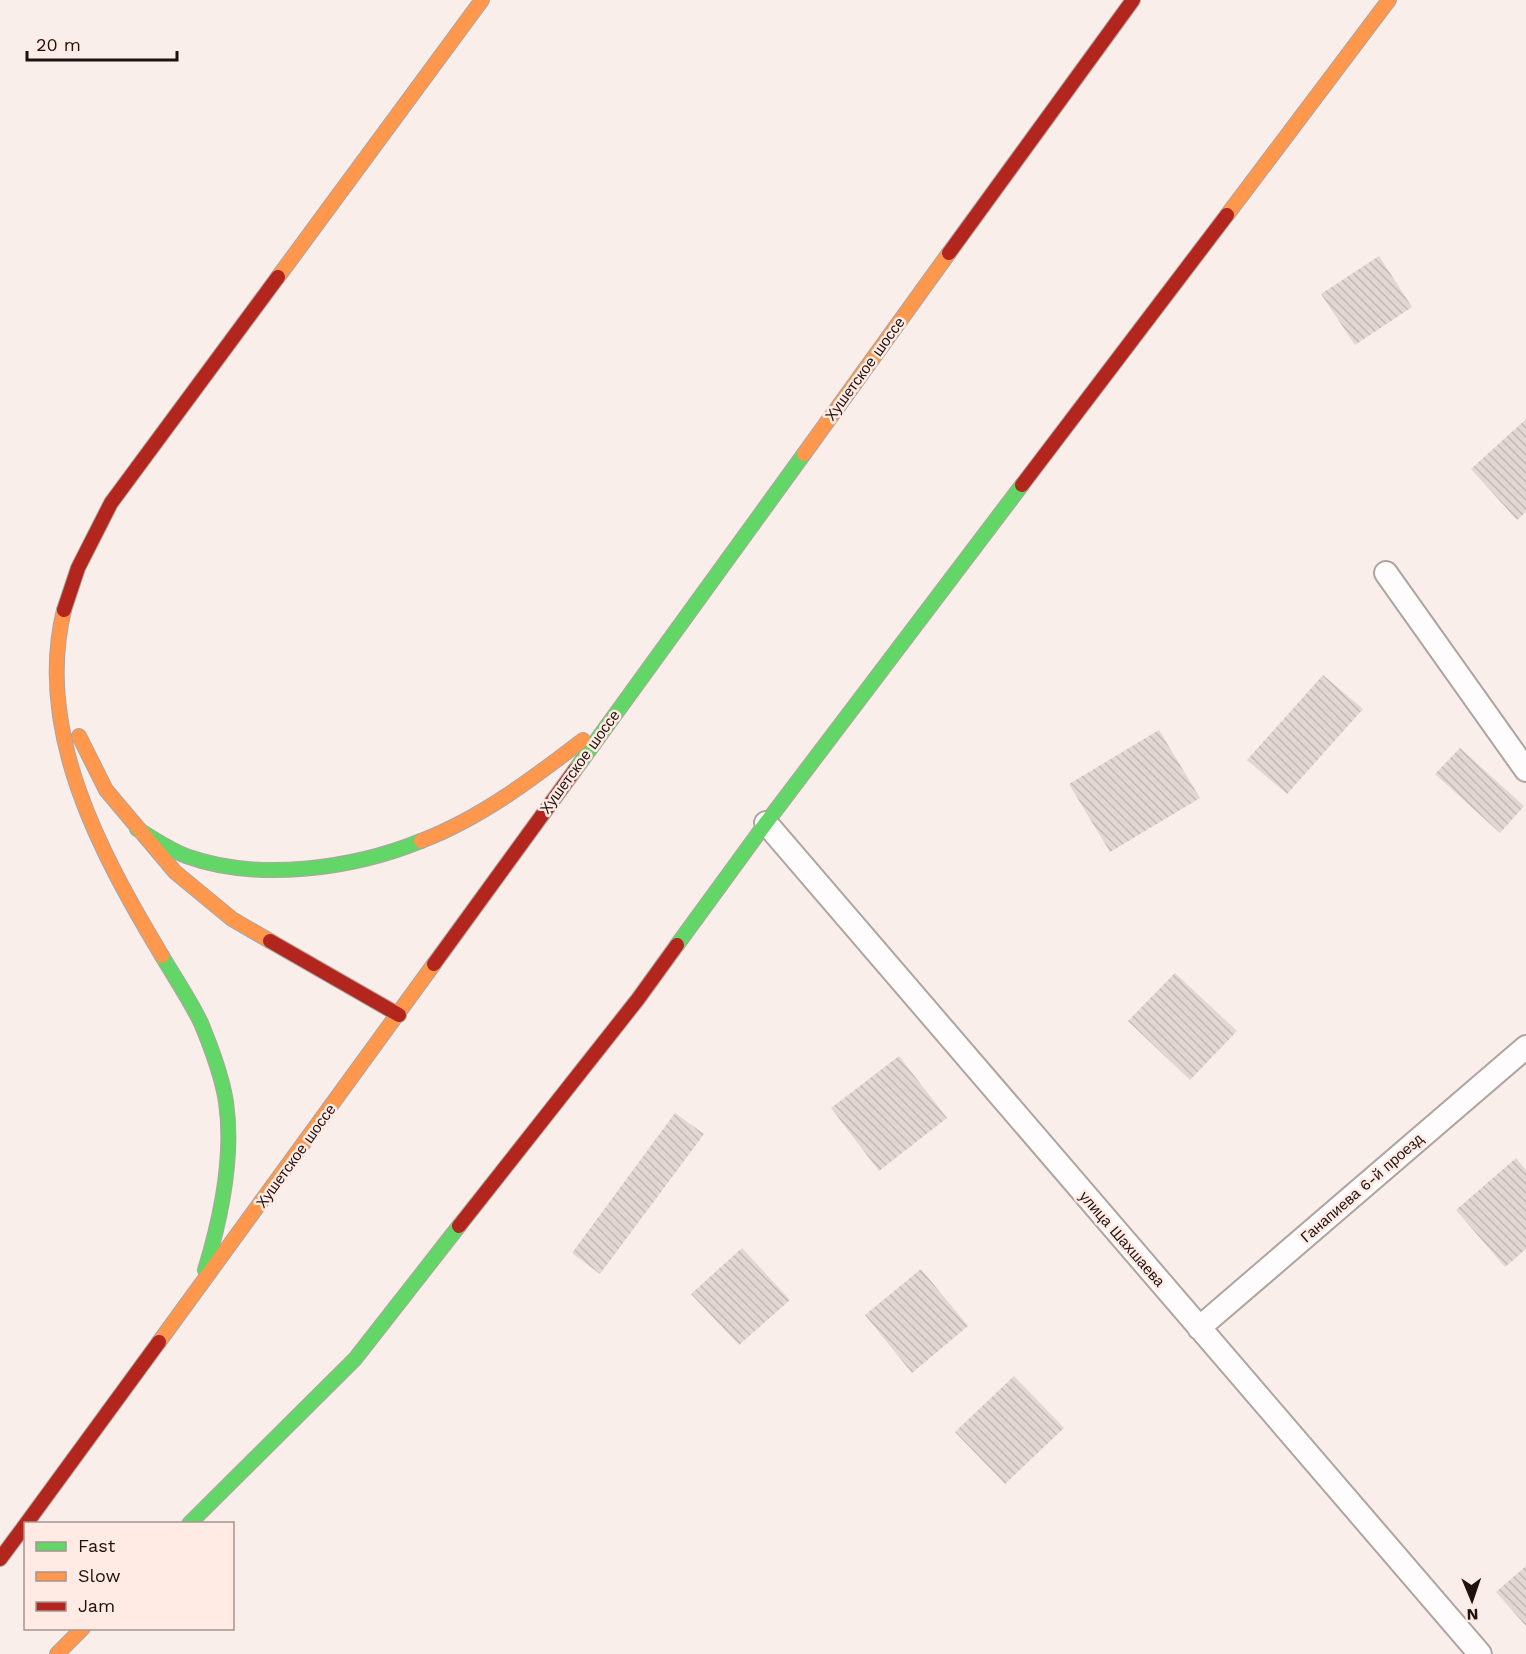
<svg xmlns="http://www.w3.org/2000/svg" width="1526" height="1654" font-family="'Work Sans',sans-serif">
	<defs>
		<pattern id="building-back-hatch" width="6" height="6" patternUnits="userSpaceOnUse" patternTransform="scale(1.5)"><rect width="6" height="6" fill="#e3d7d4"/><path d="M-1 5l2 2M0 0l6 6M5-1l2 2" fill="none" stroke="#c2b8b5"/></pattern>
	</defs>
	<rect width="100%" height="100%" fill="#f9eeea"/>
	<!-- building -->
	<path fill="url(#building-back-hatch)" d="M1379,256L1412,307L1355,345L1321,294Z
		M1526,419V512L1517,520L1471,469Z
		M1323,675L1363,709L1287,794L1247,760Z
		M1159,730L1200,798L1110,852L1069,784Z
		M1460,748L1524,806L1500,833L1435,774Z
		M1175,973L1237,1031L1190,1080L1128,1021Z
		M899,1056L947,1118L879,1171L831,1108Z
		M675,1113L704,1134L600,1274L572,1253Z
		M1516,1158L1526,1170V1249L1505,1267L1456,1210Z
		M742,1248L790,1300L739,1345L691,1294Z
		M921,1269L968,1326L912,1373L865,1315Z
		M1014,1376L1064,1428L1005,1484L955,1432Z
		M1526,1566V1626L1496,1592Z"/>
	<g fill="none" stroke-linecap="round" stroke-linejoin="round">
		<defs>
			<path id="lane" d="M1386,573L1526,770
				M766,823L1480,1654
				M1199,1328L1526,1047"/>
			<path id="fast" d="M575,770L804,454
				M137,829C153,838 168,849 186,856C257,882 352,869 421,841
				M677,945L766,823L1022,485
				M162,956C175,978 190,1000 201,1023C211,1047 222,1076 226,1102C234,1157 221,1218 205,1270
				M189,1524L355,1359L459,1226"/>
			<path id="slow" d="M1227,215L1389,0
				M278,277L482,0
				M804,454L949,253
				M64,610C34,732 101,854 162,956
				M79,736L106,790L175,872L232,919L270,941
				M421,841C481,818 532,779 583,740
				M159,1342L434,964
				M57,1654L83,1628"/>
			<path id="jam" d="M949,253L1133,0
				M1022,485L1227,215
				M64,610L78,568L111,503L278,277
				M270,941L399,1015
				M434,964L575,770
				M459,1226L638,999L677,945
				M26,1524L159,1342
				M0,1559L26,1524"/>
		</defs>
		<!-- lane casing -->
		<use href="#lane" stroke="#aea4a0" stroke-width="26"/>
		<!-- fast casing -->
		<use href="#fast" stroke="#aea4a0" stroke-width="16"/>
		<!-- slow casing -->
		<use href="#slow" stroke="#aea4a0" stroke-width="16"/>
		<!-- jam casing -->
		<use href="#jam" stroke="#aea4a0" stroke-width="16"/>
		<!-- lane -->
		<use href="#lane" stroke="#fefcfc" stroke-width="22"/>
		<!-- fast -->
		<use href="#fast" stroke="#63d668" stroke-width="14"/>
		<!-- slow -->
		<use href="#slow" stroke="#ff974d" stroke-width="14"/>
		<!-- jam -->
		<use href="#jam" stroke="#b3261e" stroke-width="14"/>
	</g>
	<g text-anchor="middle" stroke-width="5" stroke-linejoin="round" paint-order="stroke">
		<!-- street labels -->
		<g font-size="15" fill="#1e120f" stroke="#ffeae4">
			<text transform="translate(865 369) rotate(-54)" y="5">Хушетское шоссе</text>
			<text transform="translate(580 762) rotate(-54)" y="5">Хушетское шоссе</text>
			<text transform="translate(296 1156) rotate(-54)" y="5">Хушетское шоссе</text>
			<text transform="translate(1362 1188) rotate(-41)" y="5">Ганапиева 6-й проезд</text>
			<text transform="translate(1122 1239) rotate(49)" y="5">улица Шахшаева</text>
		</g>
	</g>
	<!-- legend -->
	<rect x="24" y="1522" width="210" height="108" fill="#ffeae4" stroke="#a5948f" stroke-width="1.5"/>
	<rect x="36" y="1542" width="30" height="9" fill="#63d668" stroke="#a5948f" stroke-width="1.5"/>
	<text x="78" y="1552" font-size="18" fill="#1e120f">Fast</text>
	<rect x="36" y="1572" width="30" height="9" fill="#ff974d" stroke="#a5948f" stroke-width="1.5"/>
	<text x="78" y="1582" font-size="18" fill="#1e120f">Slow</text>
	<rect x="36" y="1602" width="30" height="9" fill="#b3261e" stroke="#a5948f" stroke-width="1.5"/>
	<text x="78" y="1612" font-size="18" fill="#1e120f">Jam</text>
	<!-- north arrow -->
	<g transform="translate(1472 1600) rotate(178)" stroke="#ffeae4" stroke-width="4.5" paint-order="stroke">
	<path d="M0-4.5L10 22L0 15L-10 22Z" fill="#1e120f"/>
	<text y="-9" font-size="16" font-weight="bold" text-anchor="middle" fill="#1e120f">N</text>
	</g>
	<!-- scale -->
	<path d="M27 51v9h150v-9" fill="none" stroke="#1e120f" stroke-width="3"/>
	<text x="36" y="51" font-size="18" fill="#1e120f" stroke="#ffeae4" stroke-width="4.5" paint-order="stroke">20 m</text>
</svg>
